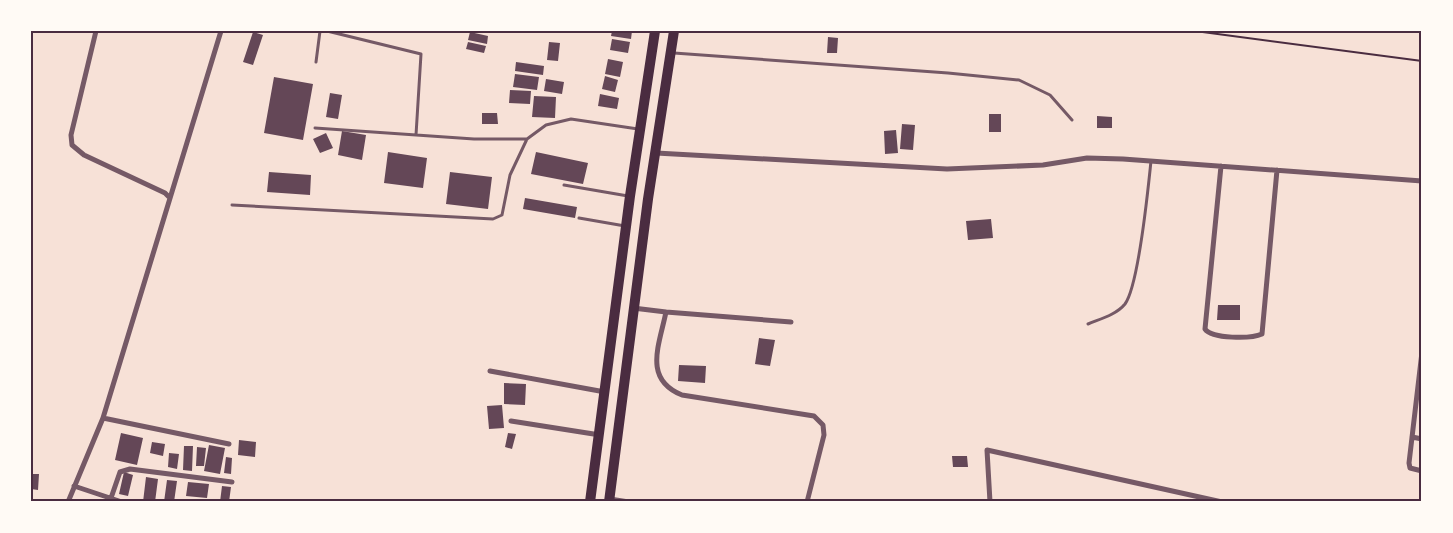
<svg xmlns="http://www.w3.org/2000/svg" width="1453" height="533" font-family="'Libre Baskerville',serif">
	<rect width="100%" height="100%" fill="#f7e1d7"/>
	<!-- building -->
	<path fill="#644757" d="M612,31H632L631,39L611,36Z
		M253,32L263,35L253,65L243,62Z
		M470,32L488,36L487,44L468,40Z
		M828,37L838,38L837,53H827Z
		M612,39L630,42L628,53L610,50Z
		M468,42L486,46L484,53L466,49Z
		M549,42L560,43L558,61L547,60Z
		M608,59L623,62L620,77L605,74Z
		M516,62L544,66L543,75L515,71Z
		M515,74L539,77L537,90L513,87Z
		M605,76L618,80L615,92L602,89Z
		M274,77L313,84L303,140L264,133Z
		M546,79L564,82L562,94L544,91Z
		M510,90L531,91L530,104L509,103Z
		M330,93L342,95L338,119L326,117Z
		M600,94L619,98L617,109L598,106Z
		M534,96L556,97L555,118L532,117Z
		M482,113H497L498,124H482Z
		M989,114H1001V132H989Z
		M1097,116L1112,117V128H1097Z
		M902,124L915,125L913,150L900,149Z
		M896,130L898,153L885,154L884,131Z
		M342,131L366,135L362,160L338,155Z
		M326,133L333,148L320,153L313,139Z
		M388,152L427,158L423,188L384,183Z
		M536,152L588,163L583,184L531,174Z
		M269,172L311,175L310,195L267,192Z
		M450,172L492,177L488,209L446,204Z
		M525,198L577,207L575,218L523,209Z
		M991,219L993,238L968,240L966,221Z
		M1218,305H1240V320H1217Z
		M759,338L775,340L770,366L755,364Z
		M679,365L706,366L705,383L678,381Z
		M504,383L526,384L525,405L504,404Z
		M502,405L504,428L489,429L487,406Z
		M121,433L143,438L137,465L115,460Z
		M508,433L516,434L512,449L505,447Z
		M239,440L256,442L255,457L238,455Z
		M152,442L165,444L163,456L150,453Z
		M209,445L225,448L220,474L204,471Z
		M184,446H193L192,471L183,470Z
		M1420,446H1422V466L1419,465Z
		M197,447L206,448L204,466H196Z
		M169,453L179,454L177,469L168,467Z
		M952,456H967L968,467H953Z
		M226,457L232,458L231,474L224,473Z
		M124,472L133,475L128,496L119,494Z
		M31,474H39L38,490L31,489Z
		M146,477L158,479L155,502H143Z
		M167,480L177,481L174,502H164Z
		M188,482L209,484L207,498L186,496Z
		M222,486L231,487L229,502H220Z"/>
	<g fill="none" stroke-linecap="round" stroke-linejoin="round">
		<!-- path -->
		<path stroke="#4a2c40" stroke-width="2" d="M1195,31L1422,61"/>
		<!-- service -->
		<path stroke="#755966" stroke-width="3" d="M327,31L421,54L416,135
			M674,53L948,73L1019,80L1050,95L1072,120
			M316,62L320,31
			M315,128L474,139H527
			M564,185L628,196
			M232,205L493,219L502,215L510,175L527,139L546,125L571,119L638,129
			M579,218L625,226
			M1088,324C1100,319 1116,315 1125,304C1139,285 1148,189 1151,161
			M610,498L635,502"/>
		<!-- minor -->
		<path stroke="#755966" stroke-width="5" d="M96,31L71,135L72,145L84,155L165,193L170,198
			M656,153L947,169L1043,165L1087,158L1123,159L1422,181
			M1221,166L1205,329C1212,339 1251,339 1262,334L1277,170
			M633,308L666,312C659,346 643,379 682,395L814,416L823,425L824,435L807,502
			M666,312L791,322
			M1422,352L1409,463L1410,468L1422,471
			M490,371L605,392
			M103,418L229,444
			M511,421L600,435
			M1412,437L1422,439
			M74,486L122,502
			M111,498L120,472L130,469L232,482
			M68,502L103,418L221,31
			M990,502L987,450L1222,502"/>
		<!-- trunk -->
		<path stroke="#4a2c40" stroke-width="10" d="M590,502L630,196L655,31
			M609,502L648,199L674,31"/>
	</g>
	<!-- border -->
	<rect width="1453" height="533" fill="none" stroke="#fffaf5" stroke-width="65"/>
	<rect x="32" y="32" width="1388" height="468" fill="none" stroke="#4a2c40" stroke-width="2"/>
</svg>
